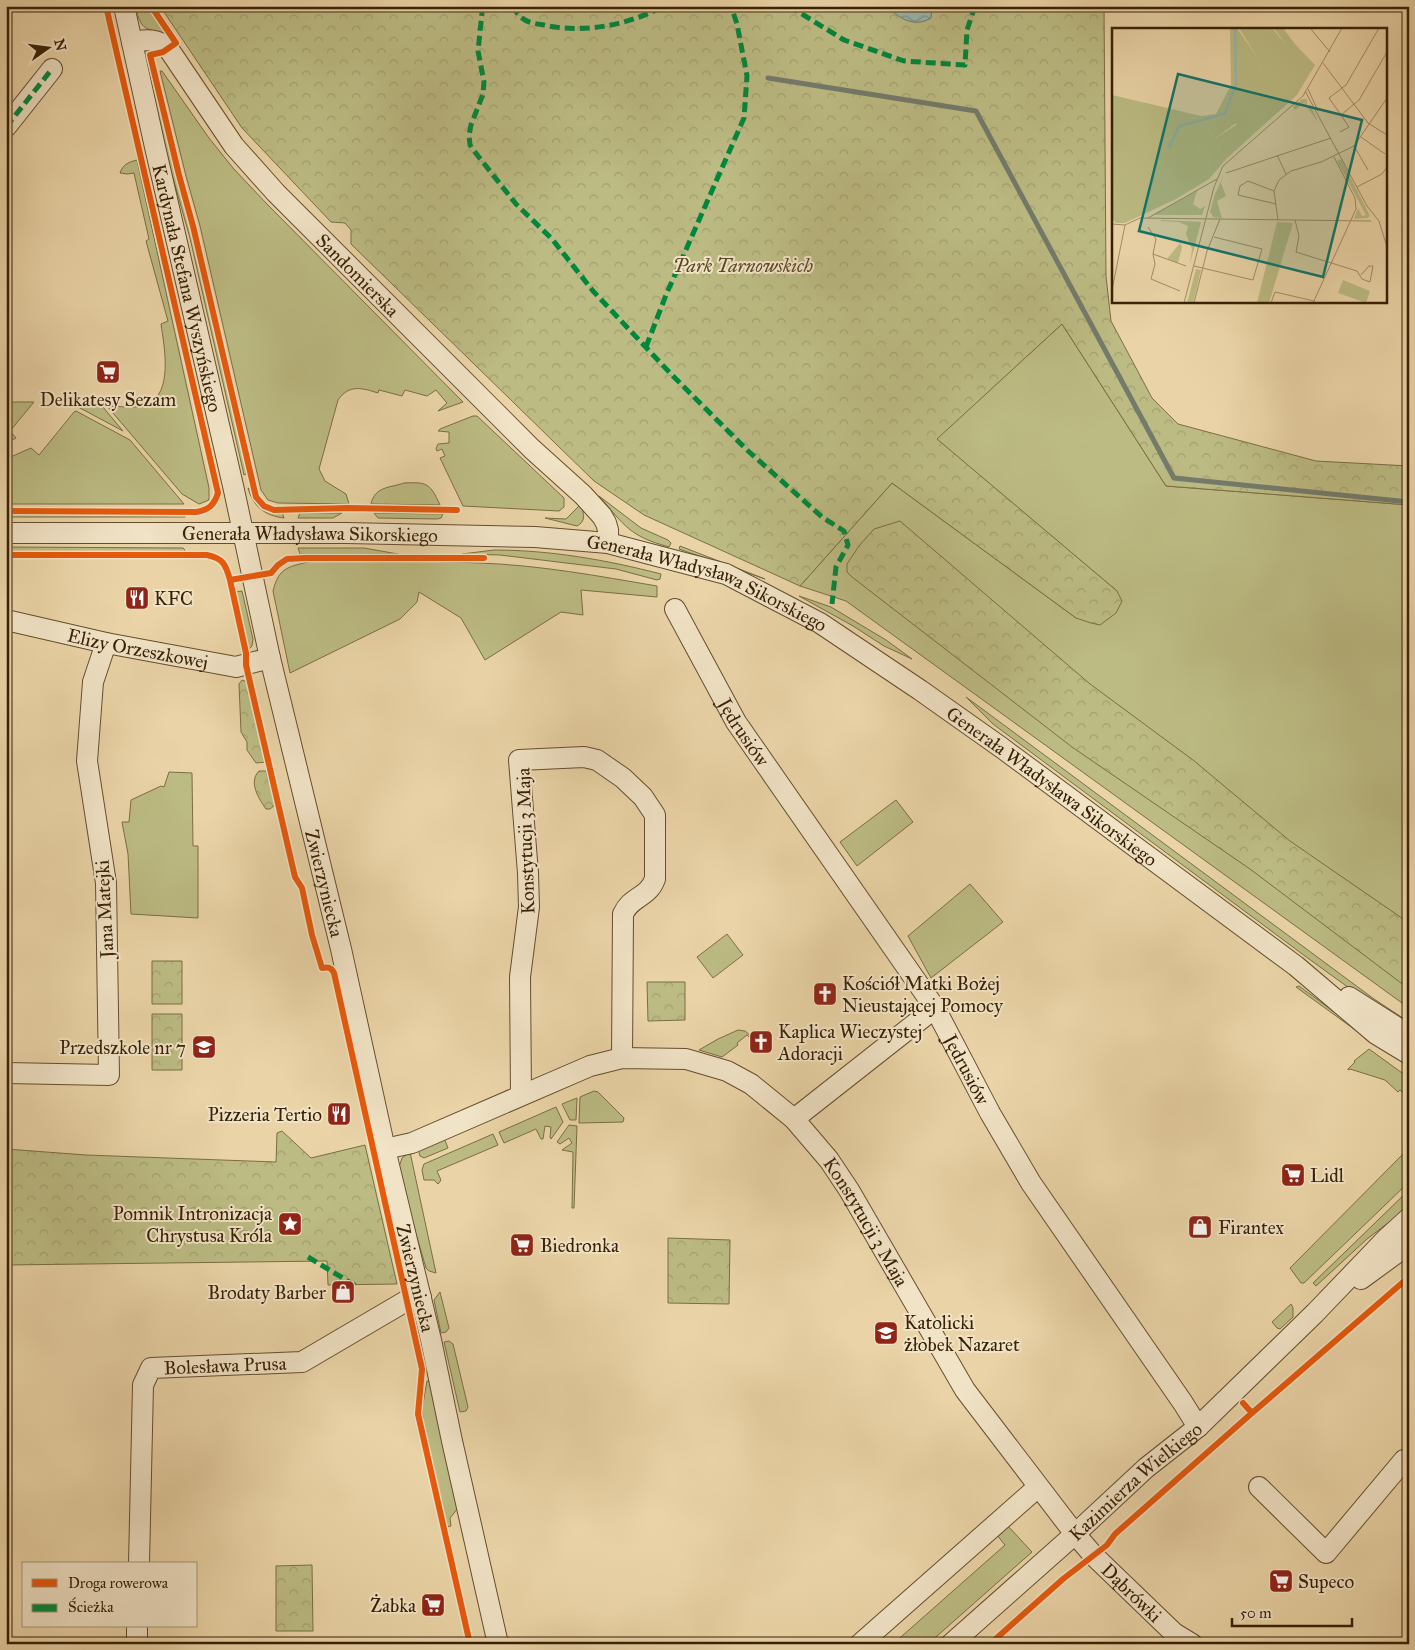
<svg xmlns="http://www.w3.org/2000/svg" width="1415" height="1650" font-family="'IM FELL Great Primer',serif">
	<defs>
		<pattern id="forest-crowns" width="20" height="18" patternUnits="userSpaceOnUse" patternTransform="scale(1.25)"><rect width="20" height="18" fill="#bcbb83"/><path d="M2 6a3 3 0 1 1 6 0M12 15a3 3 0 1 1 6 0" fill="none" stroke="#a2a070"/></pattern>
		<pattern id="water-waves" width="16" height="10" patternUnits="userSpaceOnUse" patternTransform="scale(1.25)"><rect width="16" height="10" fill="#99b7af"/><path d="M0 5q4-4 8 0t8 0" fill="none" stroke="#7e948c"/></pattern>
	</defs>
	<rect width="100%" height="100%" fill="#ead4a7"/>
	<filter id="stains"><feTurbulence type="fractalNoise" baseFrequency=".004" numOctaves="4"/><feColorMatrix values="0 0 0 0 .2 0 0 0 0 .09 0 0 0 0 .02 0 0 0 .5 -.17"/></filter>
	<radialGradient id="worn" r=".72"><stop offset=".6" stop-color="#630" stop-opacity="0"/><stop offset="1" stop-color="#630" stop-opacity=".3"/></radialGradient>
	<!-- green -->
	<path fill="#bcbb83" stroke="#7a6e44" d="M135,6H148L167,35C145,27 142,33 135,6Z
		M147,68L151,69L177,177L193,235L248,473L244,475L190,238L171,171Z
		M160,71H162L209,138L233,168L266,203L463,402L438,411L447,403L436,390L427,396L405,390L402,396L379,390L378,393C362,388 349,384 338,400L319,469L325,481L346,494L349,504L278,503L268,500L261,490L200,226L186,176Z
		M137,160L209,488V500L199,504L182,494L107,406C119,406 134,409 146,405C174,394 164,346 161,324L168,321L146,241L149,239L134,173L127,174L120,173C123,164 129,162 137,160Z
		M1062,324L1166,486L1409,505V1008L846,601L800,586L892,483L1076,618L1117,591L936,439Z
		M6,402H34L10,431L16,438L6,443Z
		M76,406H102L123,431L80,408Z
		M76,411L130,440L184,504H6V459L31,448L39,455L74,412Z
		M473,416H477L564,498V507L559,511L463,506L440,458L445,456L442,449L437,451L436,449L438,444L449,443V432L438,431L440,429Z
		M404,483C427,482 430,483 440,505L371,504C375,486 390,488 404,483Z
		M248,488L252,490C257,506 266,511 282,512L284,518C266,516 253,507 248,488Z
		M599,496L641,528L668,540L671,543L669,547C629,536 625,526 599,496Z
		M579,506L582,509C585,517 584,522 577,526L545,518L566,519Z
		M6,513L182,514L185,516V517H6Z
		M300,513H342L333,518H298Z
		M374,513L443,514L441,518L437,519L378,518Z
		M680,546L765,579L679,549Z
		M6,547L183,548L185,550L184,552H6Z
		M298,548H364L398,554H300Z
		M494,550C550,550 607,560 661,574L660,579L657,580L616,569L500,555L462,554Z
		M311,561C367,562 424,560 479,563C539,565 598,576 657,586V597L581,590L583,615L561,612L485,660L461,618L419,592L417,602L400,619L290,673L273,591C279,566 290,567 311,561Z
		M242,591L253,639L252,646L248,650L235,592Z
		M799,596L831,607L886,640L912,659L884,646L853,626Z
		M966,697L1374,999L1409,1022V1029L1374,1006L1309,959L993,724Z
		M169,772L192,773L193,846H198V918L131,914L128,854L122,822H129L131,800L161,786L164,787Z
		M896,800L913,822L857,866L840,842Z
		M970,884L1003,922L931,978L908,936Z
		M727,934L743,955L713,978L697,957Z
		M1299,986L1364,1034L1365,1037L1296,987Z
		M738,1030L745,1031L751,1036L749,1037L747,1035L737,1043L738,1045L722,1057L699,1050L718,1039Z
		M1369,1049L1409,1078V1095L1407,1097L1400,1090L1398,1092L1385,1080L1350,1069L1348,1070V1069L1355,1062L1354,1061Z
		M594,1091L598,1092L624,1118L623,1122L579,1123L580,1097Z
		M577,1098L576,1120H570L562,1104Z
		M556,1107L563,1122L551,1139L550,1137L551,1127L545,1126L543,1139H541L536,1129L504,1143L499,1132Z
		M569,1125L577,1126L574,1208H572L573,1152L562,1150L572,1143L569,1138L560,1144L557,1142Z
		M493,1134L498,1145L437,1171L441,1180L439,1183L438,1184L434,1180H424L422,1170L424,1164Z
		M444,1138L448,1148L424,1158L420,1156L418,1149Z
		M1409,1148V1182L1304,1283H1301L1290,1268Z
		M410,1152L436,1273L429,1271L426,1268L406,1200L398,1170L402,1158Z
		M1409,1190V1207L1367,1239L1316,1286L1313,1283Z
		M440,1292L449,1328L446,1332L441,1333L434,1300Z
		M1291,1304L1293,1308V1317L1280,1329L1277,1328L1272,1322Z
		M449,1341L453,1344L468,1407L466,1411L460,1412L444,1342Z
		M427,1381H429L458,1508L450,1518L451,1526L447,1527L423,1419L422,1409Z
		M1007,1525L1032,1552L928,1644H893L1005,1545L996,1534Z"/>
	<!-- forest -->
	<path fill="url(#forest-crowns)" stroke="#7a6e44" d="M160,6H1104L1106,276L1111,321L1152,398L1178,424L1316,461L1409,466V505L1166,486L1062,324L937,439L1117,591L1122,601L1116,613L1100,625L1091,623L1076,618L892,483L800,586L644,515L594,481L351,244V230L345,223L331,222L242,128Z
		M900,521L1090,684L1193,760L1290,841L1409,923V989L1250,869L1072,747L852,577L847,572V564L859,546L874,529Z
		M242,680L247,682L266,762L256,763L247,750V742L241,732L239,684Z
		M259,771H266L275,805L270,809H266C259,799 248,782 259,771Z
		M152,961H182V1004H152Z
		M647,982H685V1020L648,1021Z
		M152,1014H182V1070H152Z
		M282,1131L311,1158L365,1145L397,1284L328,1285L327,1261L6,1265V1149L86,1155L276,1162L277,1133Z
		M668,1238L730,1240L729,1304L668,1303Z
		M312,1565L313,1631H276V1566Z"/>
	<!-- water -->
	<path fill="url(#water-waves)" stroke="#737b6b" d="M887,6H932L931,18C915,28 899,19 887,6Z"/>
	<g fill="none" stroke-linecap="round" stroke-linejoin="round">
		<!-- stream -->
		<path stroke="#737b6b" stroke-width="5" d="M768,78L976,111L1174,478L1409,502"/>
		<defs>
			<g id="minor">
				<path id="s1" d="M124,6L155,147L234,490L270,658L341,949L385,1149L431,1340L452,1441L498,1644"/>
				<path id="s2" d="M132,42C146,39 158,39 168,48L234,146L276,193L532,449L583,495L602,516L606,523L608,530V543"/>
				<path d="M6,127L52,69"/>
				<path id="s3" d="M6,533H346L535,537L608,543L726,574L820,623L920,690L1002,748L1296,966L1376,1034L1409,1054"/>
				<path id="s4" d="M675,609L736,722L935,1008L990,1113L1031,1183L1183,1403L1198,1427"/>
				<path id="s5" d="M6,620L106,643L236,667L270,658"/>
				<path d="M1349,997L1409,1035"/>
				<path d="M6,1073L109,1075L106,883L87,761L93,682L106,643"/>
				<path d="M521,1095L520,977L529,907L528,873L519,760L584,757L597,760L623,778L643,797L655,815V879C648,898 631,896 623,914L622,1058"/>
				<path d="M794,1119L935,1008"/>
				<path id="s6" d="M385,1149L412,1143L590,1066L622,1058L686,1059L727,1071L751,1084L794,1119L829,1160L849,1190L965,1390L1075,1534L1094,1556L1174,1633L1192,1644"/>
				<path d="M1361,1279L1409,1244"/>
				<path d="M1259,1487L1326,1553L1404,1460"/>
				<path id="s7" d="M139,1564L143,1385L151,1368L302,1362L406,1301L421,1297"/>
				<path d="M137,1644V1626"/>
				<path d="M860,1644L1038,1487"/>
				<path id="s8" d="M951,1644L1075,1534L1146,1468L1198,1427L1315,1313L1386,1239L1409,1218"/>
			</g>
		</defs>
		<!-- minor casing -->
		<use href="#minor" stroke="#654e2e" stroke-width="22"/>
		<!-- minor -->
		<use href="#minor" stroke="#f1e3c6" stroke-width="20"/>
		<!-- quiet -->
		<path stroke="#00873e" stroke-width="5" stroke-dasharray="10 5" stroke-linecap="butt" d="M481,6L482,13L478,51L484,82L483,94L471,125L469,135L470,145L478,156L516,204L552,239L593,291L671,374L747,450L822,517L844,531L848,545L836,567L832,604
			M512,6C515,10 518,15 522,18C528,23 537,24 544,25C584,34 628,25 664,6
			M789,6L844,40L904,61L965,65L967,30L975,6
			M6,127L52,69
			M646,347L666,295L744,118L747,76L737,24L731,6
			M308,1257L356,1286"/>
		<defs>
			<path id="cycleway" d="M151,6L176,43L163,52L150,55L179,175L193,226L256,497L264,506L274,510L348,508L457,510
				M6,511L196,512C209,510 214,505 218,493L106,6
				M6,555H207C223,558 226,565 230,580L271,573L278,565L287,559L305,558H484
				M230,580L246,653V665L295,877L302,888L312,935L322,968C328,967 331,967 334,973L422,1369L418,1414L470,1644
				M1252,1413L1409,1277
				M990,1644L1063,1579L1107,1545L1115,1534L1252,1413L1243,1403"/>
		</defs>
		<!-- cycleway casing -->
		<use href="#cycleway" stroke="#f1e3c6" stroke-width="9"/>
		<!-- cycleway -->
		<use href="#cycleway" stroke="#e8590c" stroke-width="6"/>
	</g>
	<!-- icons -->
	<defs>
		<symbol id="supermarket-square" viewBox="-11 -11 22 22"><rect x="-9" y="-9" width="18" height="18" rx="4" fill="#8f2418" stroke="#f1e3c6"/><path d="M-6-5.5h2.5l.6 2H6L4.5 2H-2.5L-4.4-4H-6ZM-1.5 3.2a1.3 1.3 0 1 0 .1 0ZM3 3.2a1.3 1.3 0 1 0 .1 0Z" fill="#fff"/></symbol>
		<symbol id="restaurant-square" viewBox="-11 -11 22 22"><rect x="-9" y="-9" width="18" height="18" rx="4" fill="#8f2418" stroke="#f1e3c6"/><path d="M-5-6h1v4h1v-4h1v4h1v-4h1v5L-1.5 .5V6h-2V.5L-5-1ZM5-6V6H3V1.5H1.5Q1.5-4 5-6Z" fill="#fff"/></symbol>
		<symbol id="church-square" viewBox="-11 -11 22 22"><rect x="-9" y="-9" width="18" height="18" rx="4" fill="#8f2418" stroke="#f1e3c6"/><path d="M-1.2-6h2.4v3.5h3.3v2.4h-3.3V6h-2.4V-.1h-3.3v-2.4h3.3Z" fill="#fff"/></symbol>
		<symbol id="school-square" viewBox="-11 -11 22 22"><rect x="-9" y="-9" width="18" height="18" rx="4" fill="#8f2418" stroke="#f1e3c6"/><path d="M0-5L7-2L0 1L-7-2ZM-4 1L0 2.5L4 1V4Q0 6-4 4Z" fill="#fff"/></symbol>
		<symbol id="sight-square" viewBox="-11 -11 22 22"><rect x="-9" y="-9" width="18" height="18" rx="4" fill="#8f2418" stroke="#f1e3c6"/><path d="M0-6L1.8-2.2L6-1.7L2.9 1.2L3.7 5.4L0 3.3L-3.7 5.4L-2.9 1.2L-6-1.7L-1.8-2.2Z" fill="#fff"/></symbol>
		<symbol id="shop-square" viewBox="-11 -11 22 22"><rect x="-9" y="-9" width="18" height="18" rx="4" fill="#8f2418" stroke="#f1e3c6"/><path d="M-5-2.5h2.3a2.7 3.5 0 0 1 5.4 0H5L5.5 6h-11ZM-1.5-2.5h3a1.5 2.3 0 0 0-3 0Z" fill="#fff"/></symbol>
	</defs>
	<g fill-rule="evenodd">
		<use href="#supermarket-square" x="94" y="358" width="28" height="28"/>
		<use href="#restaurant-square" x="123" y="584" width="28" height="28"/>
		<use href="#church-square" x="811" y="980" width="28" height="28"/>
		<use href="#church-square" x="747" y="1028" width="28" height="28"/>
		<use href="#school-square" x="190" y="1033" width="28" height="28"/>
		<use href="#restaurant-square" x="325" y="1100" width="28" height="28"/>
		<use href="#supermarket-square" x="1279" y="1161" width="28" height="28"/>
		<use href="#sight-square" x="276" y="1210" width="28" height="28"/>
		<use href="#shop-square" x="1186" y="1213" width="28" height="28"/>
		<use href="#supermarket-square" x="508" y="1231" width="28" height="28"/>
		<use href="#shop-square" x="329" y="1278" width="28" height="28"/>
		<use href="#school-square" x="872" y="1319" width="28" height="28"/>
		<use href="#supermarket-square" x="1267" y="1567" width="28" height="28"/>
		<use href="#supermarket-square" x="419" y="1591" width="28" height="28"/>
	</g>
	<g text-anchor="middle" stroke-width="4" stroke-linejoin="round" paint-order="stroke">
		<!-- park labels -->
		<g font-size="19" font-style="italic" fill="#5a4825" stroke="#f1e3c6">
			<text x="743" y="272">Park Tarnowskich</text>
		</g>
		<!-- street labels -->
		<g font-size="19" fill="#392106" stroke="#f1e3c6">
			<text dy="7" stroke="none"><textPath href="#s2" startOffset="335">Sandomierska</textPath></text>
			<text dy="7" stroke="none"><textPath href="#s1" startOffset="289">Kardynała Stefana Wyszyńskiego</textPath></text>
			<text dy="7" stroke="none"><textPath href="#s3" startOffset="304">Generała Władysława Sikorskiego</textPath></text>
			<text dy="7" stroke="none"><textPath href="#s3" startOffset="709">Generała Władysława Sikorskiego</textPath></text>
			<text dy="7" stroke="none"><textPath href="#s5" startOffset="135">Elizy Orzeszkowej</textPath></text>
			<text dy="7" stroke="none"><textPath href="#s4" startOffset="141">Jędrusiów</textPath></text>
			<text dy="7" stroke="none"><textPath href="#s3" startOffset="1114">Generała Władysława Sikorskiego</textPath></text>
			<text transform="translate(525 841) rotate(-92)" y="7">Konstytucji 3 Maja</text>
			<text dy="7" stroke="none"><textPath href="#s1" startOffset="900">Zwierzyniecka</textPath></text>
			<text transform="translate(104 909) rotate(-93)" y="7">Jana Matejki</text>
			<text dy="7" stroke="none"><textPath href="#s4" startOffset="546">Jędrusiów</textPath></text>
			<text dy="7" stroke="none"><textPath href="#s6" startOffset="570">Konstytucji 3 Maja</textPath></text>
			<text dy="7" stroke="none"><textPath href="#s1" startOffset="1305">Zwierzyniecka</textPath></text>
			<text dy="7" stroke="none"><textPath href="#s7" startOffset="272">Bolesława Prusa</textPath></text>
			<text dy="7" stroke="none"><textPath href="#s8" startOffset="246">Kazimierza Wielkiego</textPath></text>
			<text dy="7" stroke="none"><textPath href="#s6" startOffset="1028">Dąbrówki</textPath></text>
		</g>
		<!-- poi labels -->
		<g font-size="19" fill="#392106" stroke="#f1e3c6" text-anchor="start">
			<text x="108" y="406" text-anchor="middle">Delikatesy Sezam</text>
			<text x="154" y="605">KFC</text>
			<text x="842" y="990">Kościół Matki Bożej<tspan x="842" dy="22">Nieustającej Pomocy</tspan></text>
			<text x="778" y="1038">Kaplica Wieczystej<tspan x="778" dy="22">Adoracji</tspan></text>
			<text x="186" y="1054" text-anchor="end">Przedszkole nr 7</text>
			<text x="322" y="1121" text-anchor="end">Pizzeria Tertio</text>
			<text x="1310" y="1182">Lidl</text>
			<text x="272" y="1220" text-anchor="end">Pomnik Intronizacja<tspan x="272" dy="22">Chrystusa Króla</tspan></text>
			<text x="1218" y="1234">Firantex</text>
			<text x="540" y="1252">Biedronka</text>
			<text x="326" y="1299" text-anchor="end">Brodaty Barber</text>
			<text x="904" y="1329">Katolicki<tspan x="904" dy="22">żłobek Nazaret</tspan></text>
			<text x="1298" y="1588">Supeco</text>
			<text x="416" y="1612" text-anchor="end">Żabka</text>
		</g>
	</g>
	<!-- overview -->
	<g transform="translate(1112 28)">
		<rect width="275" height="275" fill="#ead4a7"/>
		<path d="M125,0L145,29L150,49L169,11L160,0L177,20L183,16L203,37L185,67L115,130L106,117L126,101L124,95L102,111L93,94L114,87L125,54ZM190,71H195V78L198,79L197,74L206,94L192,75L183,82L181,79ZM229,131L258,188L255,190L242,191L246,180L250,188L254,187L225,133ZM112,147L109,155L114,168L105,173L110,190L101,189L98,184L103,166ZM85,163L81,176L88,181L93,178L90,187H40ZM49,193V192L89,194L78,236L80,221L74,206L76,198L67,194ZM68,215L70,219L66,235L55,231ZM84,241L89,242L81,275H75ZM231,252L258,263L254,275L226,265Z" fill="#bcbb83"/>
		<path d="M118,0H125V54L114,87L93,94L102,111L126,96V101L106,117L115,130L97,151L64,171L13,195H4L0,191V67L89,88L104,86L119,57ZM162,0H171L183,16L177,21ZM187,60L179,72L140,105L115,124L112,123L110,118ZM165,194L181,195L157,275H145Z" fill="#bcbb83"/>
		<path d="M127,0H160L169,11L168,33L159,49L154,52L150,49L145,29Z" fill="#bcbb83"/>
		<path fill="none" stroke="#99b7af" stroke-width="2.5" d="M57,120L67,98L113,86L124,56L123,0"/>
		<path fill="none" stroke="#a38c67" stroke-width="1" d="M198,0L218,24M267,0L234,57L217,70L229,87L247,72L275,24M211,35L256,95L275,107M196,61L206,83M193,63L255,178L267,193L275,219M228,104L237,99L229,87M249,109L273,126M242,118L256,142M165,127L174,146M114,145L219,110M245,159L270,146L275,139M162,163L136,153L128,158L126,167L164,176M36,190L105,151M166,192L162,163L167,152L179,143L209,134L242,118L275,70M183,192L187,208L184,224L245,243L250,251L258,254L261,238H257L249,247M0,196L13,197L28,190L259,193M36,199L44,211L41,226M82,238L141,252L150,221L102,209M0,262L13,197M68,263L39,251L43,236L41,226L74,238M72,275L102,159L111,138L191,68L230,0M82,275L95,223L108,191M159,275L163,264L202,273M201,275L244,181L243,170L222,129"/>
		<path fill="#0f766e" fill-opacity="0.15" stroke="#0f766e" stroke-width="2.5" d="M66,46L250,92L211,249L27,203Z"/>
		<rect width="275" height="275" fill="none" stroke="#392106" stroke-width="2.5"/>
	</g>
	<!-- margin -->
	<rect width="1415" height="1650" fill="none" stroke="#ead4a7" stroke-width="25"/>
	<rect x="8" y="8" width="1400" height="1635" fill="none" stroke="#392106" stroke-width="2.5"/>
	<rect x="12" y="12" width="1390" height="1625" fill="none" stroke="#392106"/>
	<!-- legend -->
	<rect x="22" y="1562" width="175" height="65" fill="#f1e3c6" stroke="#a79579"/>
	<rect x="32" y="1579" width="25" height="8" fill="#e8590c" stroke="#a79579"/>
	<text x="68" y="1588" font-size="15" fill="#392106">Droga rowerowa</text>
	<rect x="32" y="1604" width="25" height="8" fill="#00873e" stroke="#a79579"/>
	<text x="68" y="1612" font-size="15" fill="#392106">Ścieżka</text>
	<!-- north arrow -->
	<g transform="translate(48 48) rotate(76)" stroke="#f1e3c6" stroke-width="4" paint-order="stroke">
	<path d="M0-4L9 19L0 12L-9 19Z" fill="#392106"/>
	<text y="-8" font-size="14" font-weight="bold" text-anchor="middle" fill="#392106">N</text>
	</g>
	<!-- scale -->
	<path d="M1232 1618v8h120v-8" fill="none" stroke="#392106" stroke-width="2.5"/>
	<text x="1240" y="1618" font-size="15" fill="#392106" stroke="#f1e3c6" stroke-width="4" paint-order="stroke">50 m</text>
	<rect width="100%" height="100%" filter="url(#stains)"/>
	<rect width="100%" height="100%" fill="url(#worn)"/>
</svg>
